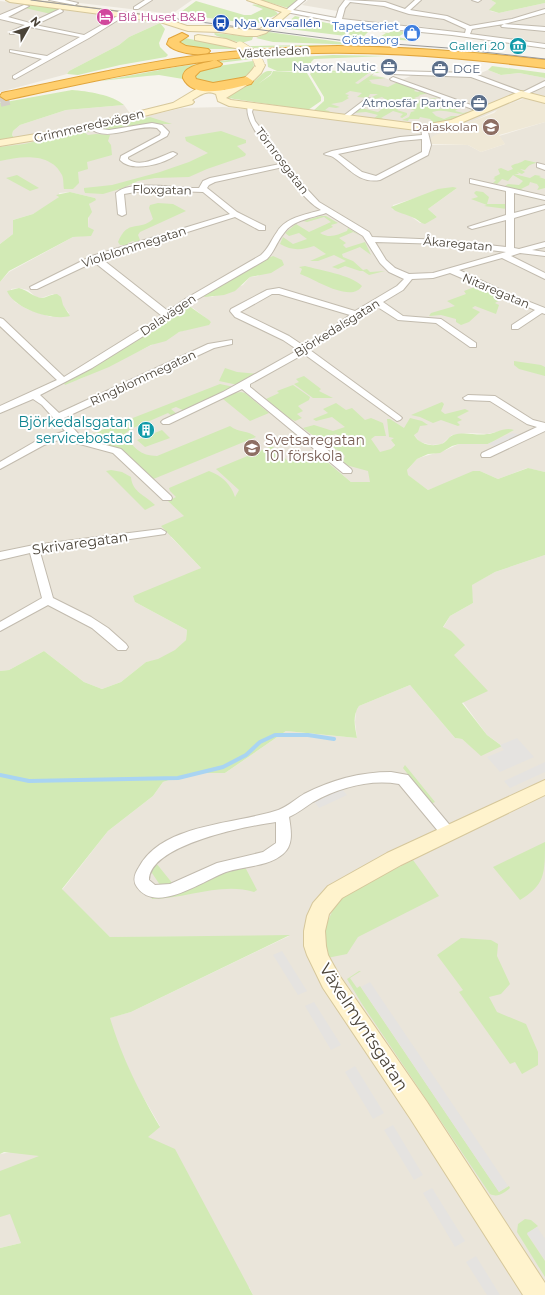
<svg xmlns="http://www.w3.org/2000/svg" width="545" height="1295" font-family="Montserrat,sans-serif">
	<rect width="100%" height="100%" fill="#f6f3ec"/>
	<!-- residential -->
	<path fill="#eae5da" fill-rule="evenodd" d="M55,0H192L172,14Z
		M308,0H491L496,3L490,11L499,13L545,3V43L486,37L425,27L342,21L343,12L302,5Z
		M0,1L153,20L160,23L129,37L119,45L69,71L67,74L0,92Z
		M488,70L501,75L519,73L545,78V103L528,97L523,98L469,123L431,145H468L481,152L505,144L499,136L545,122V472L527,468L498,479L480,471L428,490L407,475V470L417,459L422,457L446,450L459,444H488L511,429L487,434L470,433L452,435L442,444L432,445L420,442L414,435L395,444L370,482H351L326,461L235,497L171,537L201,568L135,602L187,630L186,640L175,651L158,660L146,662L121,682L102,689L84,682L44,651L9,670L0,671V282L9,272L73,237L91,235L88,227L89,204L95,198L70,192L59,193V197L52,203L33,214L13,220V234L0,244V142L15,139L12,135L13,131L20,125L66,110L124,105L134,119L182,108L223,107L259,110L306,116L369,73L397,82L415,74L471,77ZM457,188L428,209L437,217L420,223L409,215L392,209L393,205L425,195ZM273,256L258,276L250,277L243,285L212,297L202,295L259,261ZM19,288L28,290L36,297L41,298L53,294L69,313L51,317L27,309L15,302L12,297L11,289ZM193,308L211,322L179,332L80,379L65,383L154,329Z
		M545,555V1295H253L249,1287L21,1243L0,1248V1154L160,1126L135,1083L120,1050L109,1018L131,1012L289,936L110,937L62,890L108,831L153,796L163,782L191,773H225L286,731L357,738L355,722L356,711L359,706L410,685L455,738L462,739L481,755L501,745L487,735L451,686L443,628L450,616L473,603L471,585L495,572Z"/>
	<!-- education -->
	<path fill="#efe8d6" d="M528,97L545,103V122L499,135L505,144L481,152L468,145L430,144V139L433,136L494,113L499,108Z"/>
	<!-- green -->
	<path fill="#d2eab5" d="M261,0H297L288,8Z
		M491,0H545V3L499,13L489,10L496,3Z
		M196,1L244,15H251L263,9L252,5C259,3 274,8 278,14C272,18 267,17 260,23L243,21L240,22L178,14Z
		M31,5L59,8V9L51,14L25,8Z
		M295,16L327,23L372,28L362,38L281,28Z
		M160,23L165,29L159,43L160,47L168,55L166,57L120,65L78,75L67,74L69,71L119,45L129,37Z
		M381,28L406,32L398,37L417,41L366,38L369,36L380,37L386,33L379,32L389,33L392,30Z
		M269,32L361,45L273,42L256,38Z
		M215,33L253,37L252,40L241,43L217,36L214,34Z
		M185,38L239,49H192L176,42Z
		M308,45L419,48L486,53L545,60C448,49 351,42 254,48L249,46Z
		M333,55L386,56L314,59L311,62L313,70L380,72L377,73L277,71L268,67L267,59Z
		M251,57L252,59L202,65L183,79L159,75L147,76L100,81L176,67Z
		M253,61L254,64C253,77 234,84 222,86C214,87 202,82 194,80V73L211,67Z
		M492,66L545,73V78L519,73L501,75L488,70Z
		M268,71H272L271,74L258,84L271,75L273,71L307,73L321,97V101L308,110L228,98C231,90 245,86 253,82C258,79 262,72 268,71Z
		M312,72L369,73L355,83L358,84L374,73L372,76L386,78L369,80L372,83L366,82L388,87L398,82L416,89L414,91L418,92L421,90L430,93L419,95L420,96L414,98L421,101L439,97L432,100L436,102L431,104L441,109L449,105L440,102L446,100L456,103L453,105L457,106L452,109H458L455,111L463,113L473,111C457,119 450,107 432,112L436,116L444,119L451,116H461L444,123L428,125L427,124L433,122L430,119L420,117L419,119H409L408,121L402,120L409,117L411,112L415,111L411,109L413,107L403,105L397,110L407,113V115L402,118L400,117L403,114L393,111L381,118L391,122L356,118L350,115L373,119L378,115L366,112L353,113L361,108L378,112L382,109L379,108L380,107L367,108L374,104L369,103V102L378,105L388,101L382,97L372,100V97L378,94H370L368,98L357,97L362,93L350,91L345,94L349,95L347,97L349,98L342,102L331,104L340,107L336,108L329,107L325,110L330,111L327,113L328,114L313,111L324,101V97L310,74Z
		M72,90C87,91 113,95 124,105L66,110L20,125L13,131L12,135L16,140L0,142V103Z
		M150,117L172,124H141L123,129L105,132L97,127Z
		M88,130L90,131L85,133L88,135L96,134L110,135L108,141L111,145L112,155L87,162L88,169L78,172L79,183L73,189H64C63,185 64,180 62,175C51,152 20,156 0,161V147L24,144Z
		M221,131L246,140V143L237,146L246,154L245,156L207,169L189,177L155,178L138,181L123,188L103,194L85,193L84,190V188L112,185L160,172L189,162L208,153L186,141L185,137Z
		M525,160L538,163C532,163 529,165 525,170L520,169L525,172L522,174L517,172L519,174H514L530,178L535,175L541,176L539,177L545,179V188L537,190L539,187L537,184L530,182L529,185L521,189L527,192L505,186L508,184L519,185L523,181L513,175L508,181L502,179L497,184L493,183L496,180L493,179L495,178L494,177L500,174L498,169L501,168L508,171L513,169L511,166C516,163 519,164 525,160Z
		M17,175L39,188L30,191L6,178Z
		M453,187L457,188L428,209L437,217L425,224C420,223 419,220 414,218C407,214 395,213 391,207L438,189Z
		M476,191L483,192L489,197L487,204H507V209L484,206L487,205L471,199L478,197L474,193Z
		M70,192L95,198L96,200L89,204L92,212L88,218V227L94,230L91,236L73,237L9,271L0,282V244L13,234V220L33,214L59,197L56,195Z
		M158,203L173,204L186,211L140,232L138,235L140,240L136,243L133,241L128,243V245H120L118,242C128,218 139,232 153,219L149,208L150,205Z
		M321,216H326L338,223L331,225L333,227L320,233C330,239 337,235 347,231L348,228L359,235L353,232L339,238L346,243L343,245L346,248L365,242L371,255L360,247L342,254L343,257L353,261L363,270L367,269L370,272L385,271L369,275L363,271H360L345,266L338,269L332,267L346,261L334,255L318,261H310L326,254L314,246C302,250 292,251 280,244L283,237L293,244L307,239L299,233L289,236L285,233L296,224L309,232L331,222L324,217L307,222L303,221Z
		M273,256L282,260L284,265L271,273L250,277L235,291L224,295L205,297L202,295L259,261Z
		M305,266C319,270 352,275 362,286C351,304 313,278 300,274L302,269L299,267Z
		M477,286L504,298L495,303L499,305L496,314L475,306L472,308L480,312L469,322L461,325L456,322V319L441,315L429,316L431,313L455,306L447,301L466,294L464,291Z
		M19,288C27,290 34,297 41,298C46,298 51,294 57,294L61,297L63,305L70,316C53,321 14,309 7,291Z
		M189,306L209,320L211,322L209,325L179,332L166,341L151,345L109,367L65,385L64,383L154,329C168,324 174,309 189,306Z
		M514,361L541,365L545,367V376L519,369L514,365Z
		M225,368L237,372L258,374L238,385L219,381Z
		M304,376L321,389L319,391L333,398H313L294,384L299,382L296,379Z
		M220,384L234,387L185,411L176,407L171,409L177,414L172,416L168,413L131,429L126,433C131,447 141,456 157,456L230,426C239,433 248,430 256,437L151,480L120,450L111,446L86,441L92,438L95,440L102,437L97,432L85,438L84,437Z
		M293,385L310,397L309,400L298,406L303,411L297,414L302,418L295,421L289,418L266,399L279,393L277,391Z
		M241,392L245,393L269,413L250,421L223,399L234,393Z
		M442,402L444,404L441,411L445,414L465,409L469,411L457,417L462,420L457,422L460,425L458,426L441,420L433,423L420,417L411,415Z
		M336,403L346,410L352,408L365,420L371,418L383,423L386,436H375L371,439L380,452L391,449L395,445L391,440L394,438L389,437L387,419H390L404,428L410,418L422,421L428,425L420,426L418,432L414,435C419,444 431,447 441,444C446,443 448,437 453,435C465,431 476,436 487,434C495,434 505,426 514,430L488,444H459L452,446L440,453L428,454L417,459L407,470L408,475L428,490L473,471H480L498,479L528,468L545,472V555L495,572L472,585L473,603L450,616L443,627L451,631L465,645L454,655L488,691L462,703L487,735L502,746L481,756L462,739L455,738L410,685L359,706C352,716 355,727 357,738L286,731L225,773H191L163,782L153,796L108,831L62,889L110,937L290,935L131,1012L110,1018C123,1060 138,1089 160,1127L148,1137L175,1149L253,1295H0V1248L21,1243L10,1214L0,1217V1171L39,1156L4,1152L0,1154V671L9,670L44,651L84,682L102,689L121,682L146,662L158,659L175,650L186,640L187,630L135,602L133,596L201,568L161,526L184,516L168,501L176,497L170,491L169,488L209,471C222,476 231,484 235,497L239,490L216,469L272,446L289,462L304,458L326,461L351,482H370L368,471L346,465L343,461L345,456C340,450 333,449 330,445L342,440L336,434C319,440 317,439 303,428L314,425L333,431L345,427L332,417L316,421L313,419L328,413L323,409Z
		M162,430L170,438L145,447L137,440Z
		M111,470L122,472L131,477C132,492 145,495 155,505L145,510L106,471Z
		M405,765L435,802L431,804L403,768Z
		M545,842C545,874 545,885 520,900L493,867Z
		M413,860L439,896L358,937L347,954L327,958L323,939L327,923L335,905L346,893Z
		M156,863L173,884L160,885L150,870Z
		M241,867L242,869L245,867L257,890L254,892C221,882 186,899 152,899L151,896Z
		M461,938L491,940L498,944L497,956L510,984L501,994L489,997L497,1012L526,1024L538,1052V1065L522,1074L515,1062L510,1064L459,992L463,990L437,955Z
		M359,971H361L350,978L357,988L360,986L499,1192L509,1186L510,1188C504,1193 498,1198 490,1194L362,1004L347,979Z
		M525,1219L531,1220L538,1226L527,1234L545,1261V1277L517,1232L518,1224Z"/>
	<!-- parking -->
	<path fill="#e5e3e0" d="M512,433L523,435L497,447L488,444Z
		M517,738L534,757L500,772L487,757L504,750L500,745Z
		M545,762V772L510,788L504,781Z
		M342,789L347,795L319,808L313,800Z
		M282,951L307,991L298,995L273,955Z
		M370,982L508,1186L499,1192L361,987Z
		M314,1002L341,1045L331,1050L305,1006Z
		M355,1066L384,1113L373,1119L345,1072Z
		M393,1125L423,1175L414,1180L384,1130Z
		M432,1188L465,1241L455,1247L423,1193Z
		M537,1227L545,1239V1260L527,1233Z
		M476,1256L500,1295H487L466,1262Z"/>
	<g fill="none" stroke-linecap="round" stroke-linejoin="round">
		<!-- stream -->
		<path stroke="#a9d4f2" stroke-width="4" d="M0,775L29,781L178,778L223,767L246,755L260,742L275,735H308L334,739"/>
		<!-- highway-tunnel -->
		<path stroke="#d4d0c8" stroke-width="12" stroke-dasharray="12 6" stroke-linecap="butt" d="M0,101L9,99"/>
		<defs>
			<path id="street" d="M49,0H65L78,3L75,5Z
				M145,0H152L138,9H134V7Z
				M298,0H305L293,10L336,18L339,8L345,0L385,2L405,9L415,0H421L410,10L447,16L470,26L512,19L545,9V13L504,24L545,27V31L502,27L501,26L504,24L472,29L470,34L545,44V48L452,35L358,26L286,12V10ZM350,2L384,6L409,14L444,19L466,29L465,33L342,19L345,8Z
				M472,0H481L478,2Z
				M24,5L29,6L8,17L30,23L60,9L63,11L62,12L35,25L84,35L121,14L126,15L89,38L15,79L13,78V76L42,59L10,52V50L47,56L80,37L30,27L14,34H10V32L25,25L0,19V15Z
				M394,71L472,73L523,92L545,81V86L523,96L471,77L392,74L391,73Z
				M393,77L485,110L486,111L481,112L391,80L390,79Z
				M367,98L372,99L346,119H342V117Z
				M251,103L254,105L252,112L255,121L306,188L319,202L369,232L372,237L443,240L506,247V220L472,229L468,227L506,215V191L470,183V179L545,196V200L514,193V213L545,205V209L514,218V248L519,249L545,242V247L532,250L545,252V256L520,253L511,256L545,273V279L502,258L459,270L512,295L545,308V314L542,313L518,329H512V325L535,310L450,273L433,278L412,279L403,290L383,302L403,316L441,319L476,343V347H470L436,323L398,320L376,306L310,350L400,416L402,418L400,420L397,421L304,354L250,384V387L351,469L352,471L351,473H343L242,389L169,424H163L161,422L163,420L223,392L298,350L283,340L235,317L230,311L231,309L267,290L279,288L355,311L397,286L404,279L389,272L380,263L363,236L326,213C312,218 293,220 284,233C277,241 275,251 267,259L191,303L158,327L92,368L40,395L59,413L208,344L232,340V344L214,348L64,418L83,439L121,449L171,496L172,498L171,500H163L113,453L76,443L70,436L44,445L0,469V462L36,441L65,431L42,405L33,399L0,413V406L57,380L0,326V318L3,319L64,377L162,316L94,262L37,289H31L30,287L92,256L230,214L203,192L147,190L124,194L126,214L122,216L118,214L116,193C131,179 179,189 199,188L203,181L210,178L280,164C269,149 243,122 248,105ZM283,167C294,183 304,200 321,210C305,215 286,217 277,232C271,240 269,248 261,255L185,299L168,311L102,259L235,217L259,230H265V226L237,212L207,188L209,185L215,182ZM375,242L443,244L506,252L433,273L409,274L395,268L386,260ZM272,294H279L350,315L304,346L289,336L240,312Z
				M152,123L162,125L169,132L167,136L128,157V159C141,169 160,156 173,152L177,154C165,164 132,173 120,160L121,156L160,135L161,132L157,128C134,123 107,145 87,126L90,124L101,129L109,130Z
				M424,126L427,128L431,145L428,155L380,180C359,184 348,167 333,157C330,155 327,156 324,154L332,151L400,137L422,135L421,128ZM422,139V152L376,176L362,172L338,154L400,141Z
				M537,163L545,165V170L537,167Z
				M468,395L495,396L533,420L545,423V431L490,457H482L481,455L482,453L537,427L527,424L490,401L465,400L463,398Z
				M161,529L166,532L165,534L40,552L53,598L91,617L108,628L126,644L128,647L126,650H118L92,628L48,605L0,631V622L42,598L30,553L0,560V552L34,545Z
				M391,772L408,775L453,829L455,833L453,837L448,839L443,837L399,784C369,779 339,788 313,802C305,807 298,813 289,817C291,830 294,845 283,854C268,867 243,866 226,872C204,880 156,915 137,887C132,880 135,873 139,867C162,824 234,824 275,811C286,808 294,800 304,794C331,780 360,772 391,772ZM276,822V843L263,852L217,863L170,884L155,885L149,880C150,844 248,826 276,822Z"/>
			<path id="secondary" d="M6,0H29L161,17L187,26H219L246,30L260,29L282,12L247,0H260L292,11L266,33L257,36H246L219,32L188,31L160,22L10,2Z
				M198,35L226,39L244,46L240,49L195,40V36Z
				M260,62L265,65L261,73L252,82L226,98L231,100L424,125L451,120L521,91L545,97V103L522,97L456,125L424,131L229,106L218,101L216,94C205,90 201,95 192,100L194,102L192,104L72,134L0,146V140L72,128L173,103L198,88L210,86L224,90C239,82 247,79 257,63Z
				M545,780V795L401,865L342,898L329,914L325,931L326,946L328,955L339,975L427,1102L545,1283V1295H523L410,1118L323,988L307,955L304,946V931L307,916L313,903L328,886L387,853Z"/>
			<path id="highway" d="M182,33L188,36L179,42L186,46L208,49L210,51L208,53C197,56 175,53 167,44L169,39Z
				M338,46C407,47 476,52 545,60V68C449,56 352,48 256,56C171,63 89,82 6,100L0,96L2,93L6,92C66,80 126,66 187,57C237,50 288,47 338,46Z
				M216,60L222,64L220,66L200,71L195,76L196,79L213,83L247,77L253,81L251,84C232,88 194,101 183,78C182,65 207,63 216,60Z"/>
		</defs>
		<!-- street casing -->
		<use href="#street" stroke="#c2bbae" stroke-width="2"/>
		<!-- secondary casing -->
		<use href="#secondary" stroke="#d6c79b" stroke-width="2"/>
		<!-- highway casing -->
		<use href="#highway" stroke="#e0a43c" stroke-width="2"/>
		<!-- street -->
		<use href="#street" fill="#fff" fill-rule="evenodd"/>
		<!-- secondary -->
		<use href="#secondary" fill="#fff3cd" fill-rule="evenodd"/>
		<!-- highway -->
		<use href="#highway" fill="#ffcf6e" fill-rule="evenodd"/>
		<!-- tram -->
		<path stroke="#9a9a9a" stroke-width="1" d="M31,0L339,40L448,48L545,59"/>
		<defs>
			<path id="secondary-bridge" d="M240,46L256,56L260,65"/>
		</defs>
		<!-- secondary-bridge casing -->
		<use href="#secondary-bridge" stroke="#d6c79b" stroke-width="10" stroke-linecap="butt"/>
		<!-- secondary-bridge -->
		<use href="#secondary-bridge" stroke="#fff3cd" stroke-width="9"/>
	</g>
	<!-- icons -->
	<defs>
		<symbol id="hotel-disc" viewBox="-11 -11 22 22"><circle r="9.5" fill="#d1479c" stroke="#fff"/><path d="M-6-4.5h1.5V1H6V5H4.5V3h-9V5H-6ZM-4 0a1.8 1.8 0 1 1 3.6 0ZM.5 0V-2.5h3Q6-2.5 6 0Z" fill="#fff"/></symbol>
		<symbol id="bus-disc" viewBox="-11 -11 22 22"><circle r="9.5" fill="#1a4fb4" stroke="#fff"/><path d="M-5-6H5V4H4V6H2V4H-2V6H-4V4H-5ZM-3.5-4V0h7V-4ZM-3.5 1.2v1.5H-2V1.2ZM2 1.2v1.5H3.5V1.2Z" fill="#fff"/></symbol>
		<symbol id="shop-disc" viewBox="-11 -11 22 22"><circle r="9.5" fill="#3f7fe0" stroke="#fff"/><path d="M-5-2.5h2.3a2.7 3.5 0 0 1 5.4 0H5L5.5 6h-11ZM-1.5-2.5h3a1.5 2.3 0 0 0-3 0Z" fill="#fff"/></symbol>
		<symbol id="museum-disc" viewBox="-11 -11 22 22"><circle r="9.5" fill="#0f9aa8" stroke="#fff"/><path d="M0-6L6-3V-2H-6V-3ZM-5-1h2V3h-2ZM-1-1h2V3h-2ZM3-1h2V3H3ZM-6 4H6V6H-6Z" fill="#fff"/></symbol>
		<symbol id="office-disc" viewBox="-11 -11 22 22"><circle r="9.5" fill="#5c6f8a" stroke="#fff"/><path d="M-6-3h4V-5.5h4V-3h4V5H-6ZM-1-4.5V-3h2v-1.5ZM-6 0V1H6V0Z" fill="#fff"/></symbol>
		<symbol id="school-disc" viewBox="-11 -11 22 22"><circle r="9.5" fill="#8d6e63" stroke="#fff"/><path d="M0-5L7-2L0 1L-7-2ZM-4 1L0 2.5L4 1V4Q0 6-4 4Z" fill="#fff"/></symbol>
		<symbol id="building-disc" viewBox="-11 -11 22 22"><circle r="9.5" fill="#0f9aa8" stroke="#fff"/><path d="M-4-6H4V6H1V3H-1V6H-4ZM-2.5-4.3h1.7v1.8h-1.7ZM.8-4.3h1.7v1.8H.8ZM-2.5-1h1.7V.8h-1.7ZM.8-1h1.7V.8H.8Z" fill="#fff"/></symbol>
	</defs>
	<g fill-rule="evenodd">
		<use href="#hotel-disc" x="95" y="7" width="20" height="20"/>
		<use href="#bus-disc" x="211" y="13" width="20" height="20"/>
		<use href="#shop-disc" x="402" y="23" width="20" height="20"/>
		<use href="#museum-disc" x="508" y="36" width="20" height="20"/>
		<use href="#office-disc" x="379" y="57" width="20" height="20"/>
		<use href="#office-disc" x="430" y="59" width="20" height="20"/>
		<use href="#office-disc" x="469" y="93" width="20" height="20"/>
		<use href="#school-disc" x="481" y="117" width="20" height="20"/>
		<use href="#building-disc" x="136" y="420" width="20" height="20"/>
		<use href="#school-disc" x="242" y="438" width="20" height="20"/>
	</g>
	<g text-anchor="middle" stroke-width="4" stroke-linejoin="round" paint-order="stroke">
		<!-- far-hotel labels -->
		<g font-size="12" fill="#b23c85" stroke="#fff" text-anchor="start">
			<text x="118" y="21">Blå Huset B&amp;B</text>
		</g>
		<!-- far-transit labels -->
		<g font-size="12" fill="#164399" stroke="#fff" text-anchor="start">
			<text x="234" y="27">Nya Varvsallén</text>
		</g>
		<!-- far-shop labels -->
		<g font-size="12" fill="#366cbe" stroke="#fff" text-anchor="end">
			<text x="399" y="30">Tapetseriet<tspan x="399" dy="14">Göteborg</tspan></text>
		</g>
		<!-- far-culture labels -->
		<g font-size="12" fill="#0d838f" stroke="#fff" text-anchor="end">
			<text x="505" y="50">Galleri 20</text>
		</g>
		<!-- far-street labels -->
		<g font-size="12" fill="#4b4439" stroke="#fff">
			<text transform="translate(274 52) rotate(-3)" y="4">Västerleden</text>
			<text transform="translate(89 126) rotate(-13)" y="4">Grimmeredsvägen</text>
			<text transform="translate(282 161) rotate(53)" y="4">Törnrosgatan</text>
			<text transform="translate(162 190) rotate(1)" y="4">Floxgatan</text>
			<text transform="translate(458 244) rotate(5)" y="4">Åkaregatan</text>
			<text transform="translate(134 247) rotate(-18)" y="4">Violblommegatan</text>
			<text transform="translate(496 291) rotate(23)" y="4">Nitaregatan</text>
			<text transform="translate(168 315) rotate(-34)" y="4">Dalavägen</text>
			<text transform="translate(337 328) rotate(-32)" y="4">Björkedalsgatan</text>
			<text transform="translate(143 378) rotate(-25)" y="4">Ringblommegatan</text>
		</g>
		<!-- far-service labels -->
		<g font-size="12" fill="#4e5e75" stroke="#fff" text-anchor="end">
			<text x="376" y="71">Navtor Nautic</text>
			<text x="453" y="73" text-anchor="start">DGE</text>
			<text x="466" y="107">Atmosfär Partner</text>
		</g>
		<!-- far-education labels -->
		<g font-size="12" fill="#785e54" stroke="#fff" text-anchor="end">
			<text x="478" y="131">Dalaskolan</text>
		</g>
		<!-- culture labels -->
		<g font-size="14" fill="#0d838f" stroke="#fff" text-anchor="end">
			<text x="133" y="427">Björkedalsgatan<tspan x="133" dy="16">servicebostad</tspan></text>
		</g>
		<!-- education labels -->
		<g font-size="14" fill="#785e54" stroke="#fff" text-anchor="start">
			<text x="265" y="445">Svetsaregatan<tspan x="265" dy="16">101 förskola</tspan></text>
		</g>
		<!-- street labels -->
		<g font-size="14" fill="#4b4439" stroke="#fff">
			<text transform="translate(80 543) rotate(-8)" y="5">Skrivaregatan</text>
		</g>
		<!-- near-street labels -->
		<g font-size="17" fill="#4b4439" stroke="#fff">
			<text transform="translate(364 1027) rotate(57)" y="6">Växelmyntsgatan</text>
		</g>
	</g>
	<!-- north arrow -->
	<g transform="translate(28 28) rotate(51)" stroke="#ffffff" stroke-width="3" paint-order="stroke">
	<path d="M0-3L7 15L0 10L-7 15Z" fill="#4b4439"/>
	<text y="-6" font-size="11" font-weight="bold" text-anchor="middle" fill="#4b4439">N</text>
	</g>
</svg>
